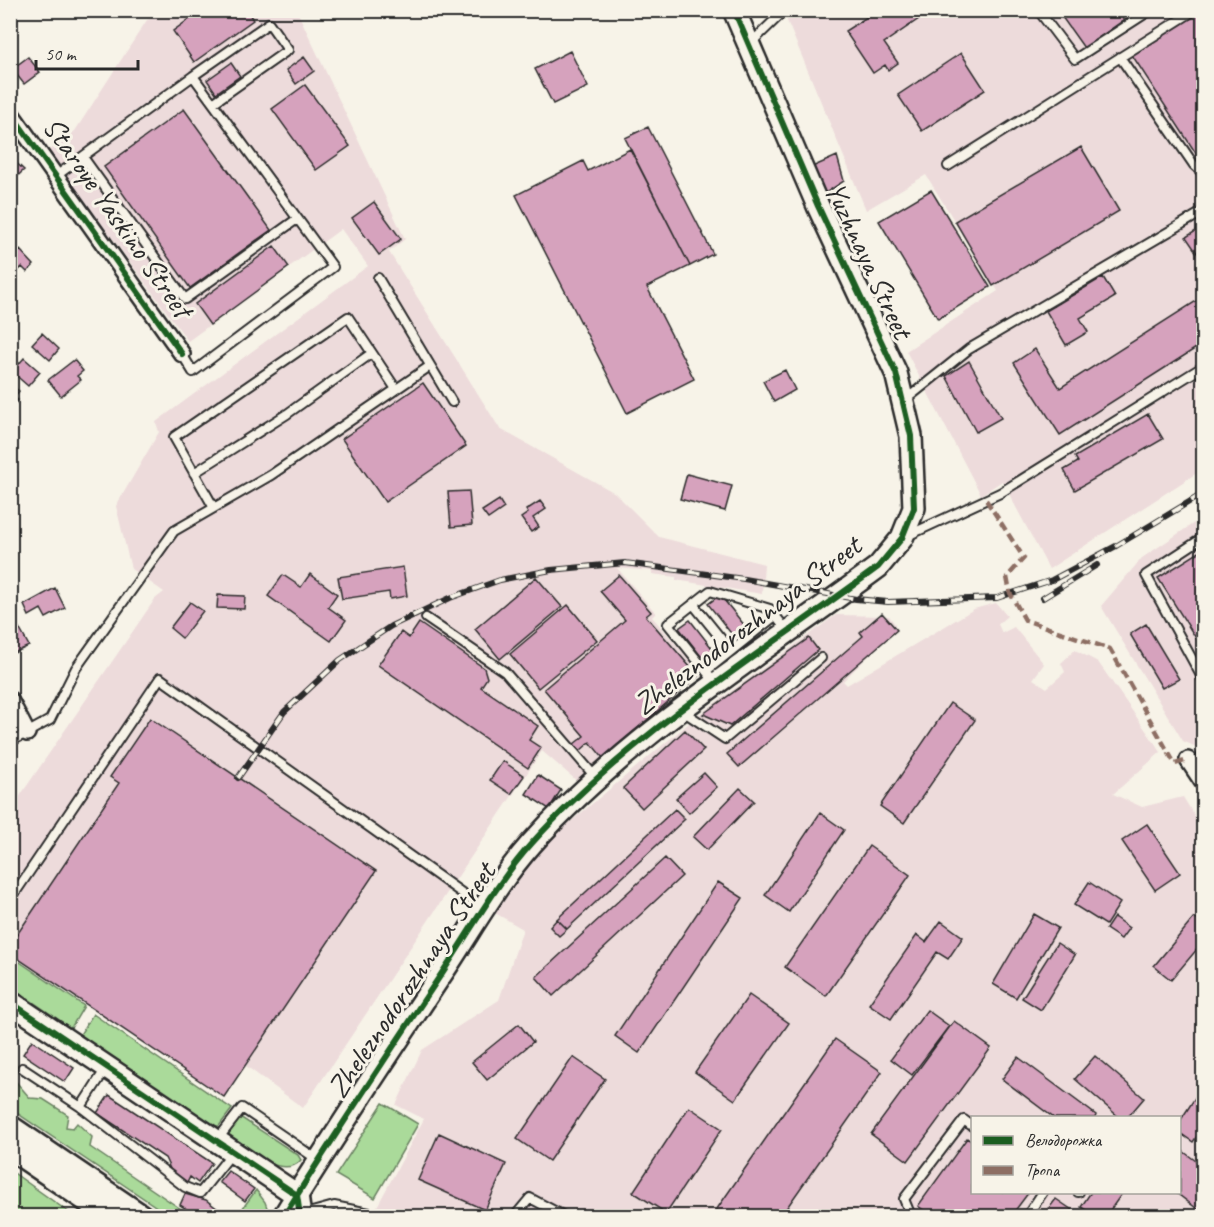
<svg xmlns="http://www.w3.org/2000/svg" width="1214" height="1227" font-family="Caveat,sans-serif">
	<rect width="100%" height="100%" fill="#f7f3e8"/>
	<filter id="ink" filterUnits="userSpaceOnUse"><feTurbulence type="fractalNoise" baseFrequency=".0167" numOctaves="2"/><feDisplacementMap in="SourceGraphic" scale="12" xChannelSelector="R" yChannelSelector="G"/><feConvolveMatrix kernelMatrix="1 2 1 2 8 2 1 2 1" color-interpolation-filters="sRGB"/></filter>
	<g filter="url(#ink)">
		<!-- built -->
		<path fill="#eddbdb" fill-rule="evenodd" d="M171,11H297L405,239L389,252L500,429L615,493L659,537L764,564L762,594L676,580V577L652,574V571L617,568L656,613L652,617L702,674L577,781L542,751L303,1108L246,1066L224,1097L11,955V809L155,599L164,592L131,569L116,506L159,432L156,422L368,266L341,229L188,341L48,151L75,131L147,20Z
			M783,11H1203V469L1049,569L1002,481L981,495L906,351L998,291L926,175L866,210Z
			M1203,517V750L1183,741L1101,606L1142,558Z
			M996,603L1007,616L998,624L1002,633L1014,627L1044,664L1033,679L1047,688L1065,672L1061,663L1075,650L1098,662L1161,752L1113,794L1142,807L1183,797L1203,830V1216H372L424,1119L396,1105L422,1050L499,1000L523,929L495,913L545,843L700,714L836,615L889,616L895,624L890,635L843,681L847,685L974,609ZM972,1118H1180V1192H972Z"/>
		<!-- green -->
		<path fill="#aada9a" stroke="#6a8262" stroke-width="1.5" d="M11,956L84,1006L71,1028L11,987Z
			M93,1014L232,1109L219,1126H214L79,1036Z
			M11,1076L30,1098L43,1099L68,1115L66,1127L73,1128L77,1123L92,1137L90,1147L191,1216H170L11,1109Z
			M383,1103L418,1124L375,1198L336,1175Z
			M237,1115L298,1155L301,1160C282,1182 241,1145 225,1132Z
			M11,1171L74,1216H14L11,1214Z
			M256,1190L265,1202L270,1216H237Z"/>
		<!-- building -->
		<path fill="#d6a2bd" stroke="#2b2b2b" stroke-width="1.5" d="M202,10H247L253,20L194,62L173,31Z
			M863,10H932L884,43L898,63L888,70L885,65L873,73L845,31L867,17Z
			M1057,10H1138L1084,48Z
			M1201,10H1204V155L1199,158L1132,55Z
			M570,51L588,87L553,104L535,69Z
			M961,53L985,90L922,131L898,95Z
			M28,57L40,72L24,84L12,69Z
			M304,57L314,71L296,84L286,70Z
			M231,63L240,76L216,93L207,80Z
			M305,85L350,146L316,170L272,109Z
			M184,109L271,230L190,288L104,167Z
			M648,127L713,254L690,266L625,138Z
			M1081,147L1119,211L993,286L955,221Z
			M630,149L690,266L647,287L694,379L627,413L516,195L583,161L588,171Z
			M837,156L844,181L821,196L810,168Z
			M11,158L24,170L10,183V159Z
			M931,190L990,287L938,319L879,221Z
			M374,202L401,239L379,255L352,218Z
			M1204,226V253L1202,250L1197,253L1186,237Z
			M274,246L289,267L210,325L195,304Z
			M20,250L34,265L27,272L22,267L14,275L10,271V260Z
			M1103,277L1115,297L1080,318L1088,332L1066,345L1046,311Z
			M1204,296V343L1060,435L1014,363L1035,349L1060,388Z
			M42,333L59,349L50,360L32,344Z
			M24,358L40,372L28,386L12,372Z
			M74,360L83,371L77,376L81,380L61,396L48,380Z
			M969,361L1001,418L976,432L946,376Z
			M785,370L795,390L774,402L763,381Z
			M423,383L466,446L385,502L342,439Z
			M10,384L19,391L14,397L18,400L10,409Z
			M1148,414L1163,439L1075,490L1064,470L1078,462L1075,457Z
			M687,474L732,486L725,511L680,499Z
			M469,491L472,525L451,527L448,492Z
			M499,500L504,508L488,519L482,511Z
			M540,501L546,509L533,518L539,527L531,532L521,518L528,513L526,510Z
			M1204,549V651L1158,578Z
			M403,567L407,596L390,599L389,592L342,599L338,577Z
			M310,574L337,594L328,607L346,620L331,641L268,596L283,575L301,587Z
			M619,575L651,612L646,616L698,676L603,758L590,742L580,751L574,744L584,736L544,689L625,620L600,591Z
			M536,577L562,607L500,659L475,629Z
			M55,588L65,608L46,618L41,609L29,616L24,605Z
			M218,595L245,596L244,609L217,608Z
			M720,595L749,631L737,641L708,604Z
			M190,602L203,611L182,638L170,628Z
			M568,605L597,640L538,688L510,654Z
			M882,613L897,630L739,767L727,754L863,636L860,632Z
			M690,620L715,652L704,660L679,628Z
			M419,623L484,668L487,678L481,687L538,726L529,740L541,748L528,768L378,665L401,632L409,638Z
			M1146,624L1179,679L1162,688L1130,634Z
			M18,626L29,646L14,653L10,646V630Z
			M809,638L818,650L730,726L703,714Z
			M950,703L975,720L904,823L880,806Z
			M150,718L376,871L224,1097L10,953V945L119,783L110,777Z
			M685,730L704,750L642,808L623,788Z
			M503,761L524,776L511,794L490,780Z
			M704,773L717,787L689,813L676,798Z
			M538,775L561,790L549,809L526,794Z
			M740,788L754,801L707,850L693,837Z
			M675,809L685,819L567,929L557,919Z
			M820,813L844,830L789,912L765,895Z
			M1147,824L1180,873L1155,890L1122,841Z
			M869,846L910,875L826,996L785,967Z
			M665,858L682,876L553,996L536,977Z
			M718,882L743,898L639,1053L615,1036Z
			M1089,882L1120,903L1106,925L1074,905Z
			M1034,914L1058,928L1016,998L993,984Z
			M1114,917L1129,928L1121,939L1106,929Z
			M1194,918L1204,925V941L1171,980L1154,966Z
			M557,919L567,929L559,936L550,927Z
			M941,921L963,937L948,959L937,952L891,1019L869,1004L917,935L926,942Z
			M1057,943L1075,955L1041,1010L1022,998Z
			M749,995L789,1023L735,1100L695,1072Z
			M927,1010L949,1026L912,1075L891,1059Z
			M954,1021L991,1048L908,1161L871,1134Z
			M519,1024L533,1042L487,1080L472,1062Z
			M835,1039L882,1072L781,1216H712Z
			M32,1040L74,1068L65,1082L23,1054Z
			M1095,1056L1144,1098L1127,1118H1120L1075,1079Z
			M573,1057L605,1079L549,1161L517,1139Z
			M1018,1057L1096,1115L1095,1118H1054L1002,1079Z
			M1204,1084V1126L1193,1142L1180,1133V1121Z
			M109,1095L212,1163L198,1183L190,1177L187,1183L172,1173L165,1158L97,1113Z
			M689,1107L722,1129L666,1213L633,1192Z
			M439,1133L506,1164L485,1210L418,1180Z
			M967,1138L972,1142V1192H1029L1011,1216H932L918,1206Z
			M1180,1149L1204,1167V1214L1175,1192H1180Z
			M228,1171L254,1189L245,1201L219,1182Z
			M1091,1192H1123L1106,1216H1095L1081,1207Z
			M185,1194L206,1200L227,1216H197L180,1205Z
			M1056,1199L1081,1216H1043Z"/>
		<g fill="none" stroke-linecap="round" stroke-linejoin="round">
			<defs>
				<path id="lane" d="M1038,10L1075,59L1151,10
					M751,43L785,10
					M1120,57L1194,165L1204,174
					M193,76L269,23L288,50L213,103
					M83,157L185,299L297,219
					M948,166L1195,10
					M56,176L193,76L333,267L193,372L182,354
					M378,278L452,402
					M904,401L969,349L1204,211
					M194,473L287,414L372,353
					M214,508L174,437L348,317L396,389
					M909,535L1000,493L1204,366
					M1204,537L1146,575L1204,681
					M693,604L731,651
					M426,618L505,672L597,779
					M706,671L775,616
					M714,681L668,624L710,591L770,609L788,632
					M684,712L725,739L821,658
					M10,742L50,720L76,668L174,531L271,475L430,366
					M1196,771L1204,750
					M17,890L160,678L483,908
					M107,1067L81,1107L185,1187L200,1193L232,1153
					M22,1068L81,1107
					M218,1139L242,1108L318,1160
					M1078,1192H1079
					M301,1215L334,1206L384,1216
					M515,1216L530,1198L564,1216
					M911,1216L904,1199L964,1120L972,1126
					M1027,1216L1043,1192"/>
				<path id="street" d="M10,112L182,354
					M10,700L27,733
					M1188,760L1204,784"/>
				<path id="secondary" d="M10,1002L297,1195L299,1209
					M284,1216C335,1134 388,1054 442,973C471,930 497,882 532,843C629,735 762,653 878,567L902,538L914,508L911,436L896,373L818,206L734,10"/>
				<path id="primary" d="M10,1127L141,1216
					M10,1148L110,1216"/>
			</defs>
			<!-- lane casing -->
			<use href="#lane" stroke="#2b2b2b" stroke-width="12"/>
			<!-- street casing -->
			<use href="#street" stroke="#2b2b2b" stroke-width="20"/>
			<!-- secondary casing -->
			<use href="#secondary" stroke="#2b2b2b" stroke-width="26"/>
			<!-- primary casing -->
			<use href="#primary" stroke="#2b2b2b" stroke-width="27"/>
			<!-- lane -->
			<use href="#lane" stroke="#f7f3e8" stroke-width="8"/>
			<!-- street -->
			<use href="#street" stroke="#f7f3e8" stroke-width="15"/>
			<!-- secondary -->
			<use href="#secondary" stroke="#f7f3e8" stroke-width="21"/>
			<!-- primary -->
			<use href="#primary" stroke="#f7f3e8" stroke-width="22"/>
			<defs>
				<path id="rail" d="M1043,598L1097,565
					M238,778L284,712L340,660L391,626L450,598L500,580L551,570L625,563L744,579L856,599L888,602L997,598L1052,580L1116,546L1204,493"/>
			</defs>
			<!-- rail casing -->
			<use href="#rail" stroke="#2b2b2b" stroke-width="6"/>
			<!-- rail -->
			<use href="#rail" stroke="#f7f3e8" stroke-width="4" stroke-dasharray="11" stroke-linecap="butt"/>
			<!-- quiet -->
			<path stroke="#8d6e63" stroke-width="4.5" stroke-dasharray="9 4.5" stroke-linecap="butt" d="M986,500L1024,558L1007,577L1010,593L1025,620L1110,649L1175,764L1188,760"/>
			<defs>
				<path id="cycleway" d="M10,112L182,354
					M10,1002L297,1195L300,1216
					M284,1216C335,1134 388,1054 442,973C471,930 497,882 532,843C629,735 762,653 878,567L902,538L914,508L911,436L896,373L818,206L734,10"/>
			</defs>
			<!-- cycleway casing -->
			<use href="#cycleway" stroke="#f7f3e8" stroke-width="10"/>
			<!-- cycleway -->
			<use href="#cycleway" stroke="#1b5e20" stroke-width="6"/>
		</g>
	</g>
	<g text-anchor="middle" stroke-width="6" stroke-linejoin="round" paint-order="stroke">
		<!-- street labels -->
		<g font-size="30" fill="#2b2b2b" stroke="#f7f3e8">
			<text transform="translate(118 217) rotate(55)" y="10">Staroye Yaskino Street</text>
			<text transform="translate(869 260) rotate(65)" y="10">Yuzhnaya Street</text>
			<text transform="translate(747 625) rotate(-37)" y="10">Zheleznodorozhnaya Street</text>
			<text transform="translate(411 980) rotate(-56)" y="10">Zheleznodorozhnaya Street</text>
		</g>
	</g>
	<!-- margin -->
	<rect width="1214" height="1227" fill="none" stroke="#f7f3e8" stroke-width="36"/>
	<rect x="18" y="18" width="1178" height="1191" fill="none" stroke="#2b2b2b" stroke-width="2" filter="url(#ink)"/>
	<!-- legend -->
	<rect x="971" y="1116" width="210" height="78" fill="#f7f3e8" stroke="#a5a39c" stroke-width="1.5"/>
	<rect x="983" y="1136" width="30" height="9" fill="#1b5e20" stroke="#a5a39c" stroke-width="1.5"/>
	<text x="1025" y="1146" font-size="18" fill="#2b2b2b">Велодорожка</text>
	<rect x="983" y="1166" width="30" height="9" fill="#8d6e63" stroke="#a5a39c" stroke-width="1.5"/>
	<text x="1025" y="1176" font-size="18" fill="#2b2b2b">Тропа</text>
	<!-- scale -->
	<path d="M36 60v9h102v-9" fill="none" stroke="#2b2b2b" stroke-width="3"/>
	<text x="45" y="60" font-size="18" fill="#2b2b2b" stroke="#f7f3e8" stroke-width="4.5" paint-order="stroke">50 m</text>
</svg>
